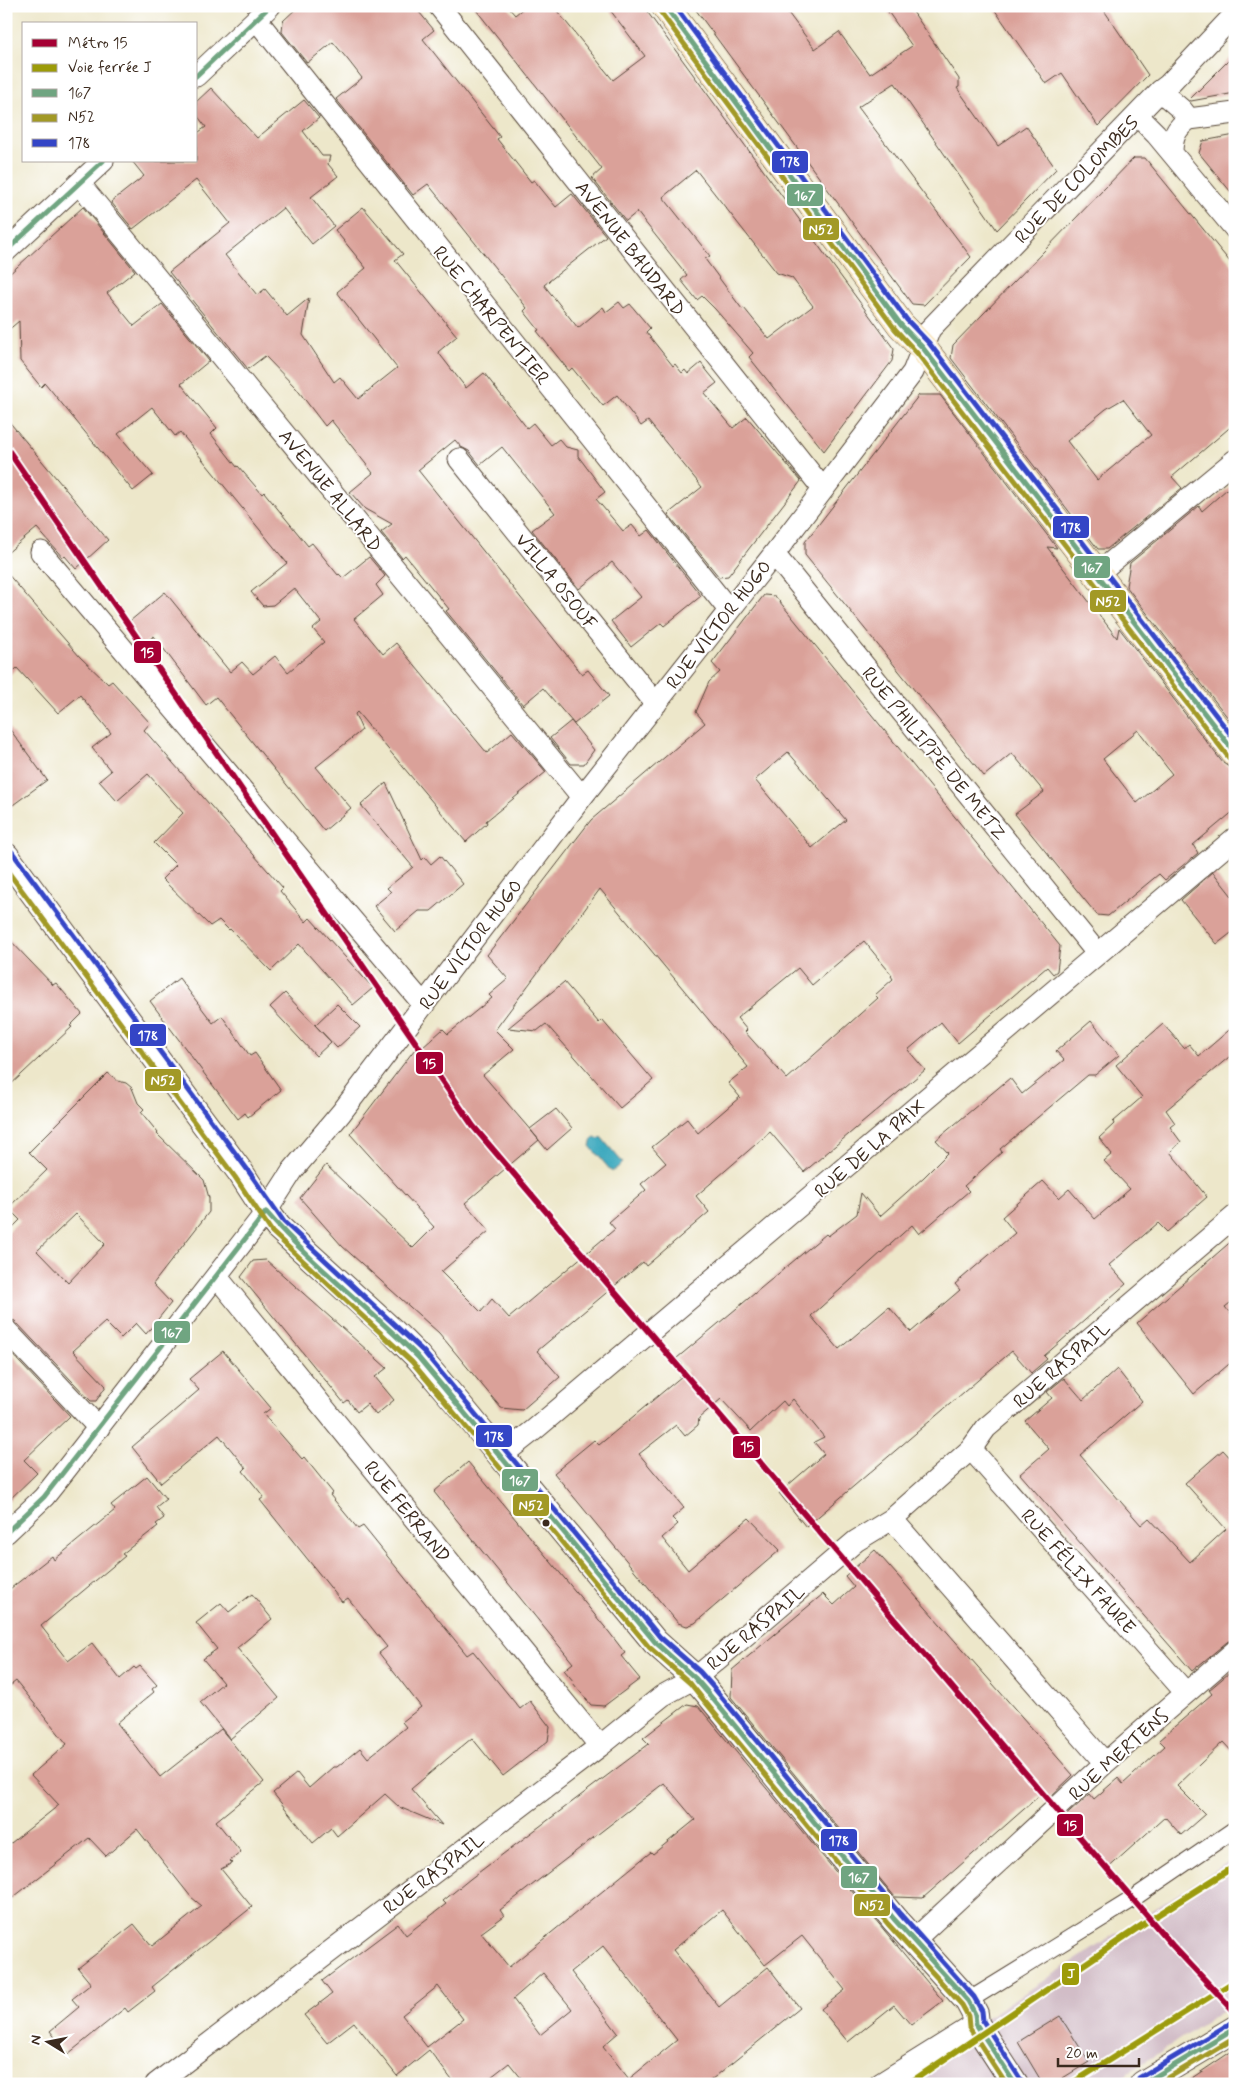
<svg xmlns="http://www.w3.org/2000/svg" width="1241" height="2090" font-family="Mynerve,sans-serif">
	<rect width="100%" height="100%" fill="#fff"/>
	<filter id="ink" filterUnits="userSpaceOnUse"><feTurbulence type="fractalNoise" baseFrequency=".02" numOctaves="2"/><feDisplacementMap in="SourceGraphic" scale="10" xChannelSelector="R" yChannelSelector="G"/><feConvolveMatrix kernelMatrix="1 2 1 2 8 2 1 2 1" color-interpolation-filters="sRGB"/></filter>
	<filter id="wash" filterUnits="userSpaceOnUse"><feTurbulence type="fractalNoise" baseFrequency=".0096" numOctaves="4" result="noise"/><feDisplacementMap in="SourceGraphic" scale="20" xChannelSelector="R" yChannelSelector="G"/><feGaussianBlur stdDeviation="1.12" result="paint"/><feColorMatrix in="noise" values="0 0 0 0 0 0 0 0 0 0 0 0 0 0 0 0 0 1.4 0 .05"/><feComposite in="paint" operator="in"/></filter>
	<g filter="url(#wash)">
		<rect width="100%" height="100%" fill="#ede7ca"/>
		<!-- industrial -->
		<path fill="#d2bdc7" d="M1235,1857V2003L1111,2084H889L984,2019Z"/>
		<!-- water -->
		<path fill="#3faabf" stroke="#3d6a6e" d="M595,1137L599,1139L601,1137L623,1163L612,1172L590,1146L592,1139Z"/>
		<g id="blocks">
			<!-- building -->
			<path fill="#daa199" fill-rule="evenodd" d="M299,6H414L434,30L423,39L500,137L497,139L531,182L534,180L556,207L572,194L606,236L544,285L578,328L603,307L606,312L619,302L624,308L630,304L650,328L646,332L673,366L675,364L682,373L685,370L688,374L701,363L708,372L717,383L704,393L733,428L747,417L801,481L728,576L719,577L668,514L702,487L648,421L641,426L617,395L603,406L572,368L569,371L537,331L539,330L524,311L527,308L428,184L413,195L336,99L362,78L348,60L333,42L307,63L282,32L283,21Z
				M473,6H507L515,15L526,6H553L613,80L645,56L607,6H643L894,349L892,361L824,451L749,357L753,353L715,309L702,296L697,300L681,280L687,275L644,221L637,212L626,221L592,178L602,169ZM696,170L777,273L792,278L813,306L769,339L744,308L742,309L705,259L710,256L663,197Z
				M693,6H783L815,49L839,32L870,74L912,46L884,6H909L959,79V87L957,88L998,146L1026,126L1056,169L997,230L895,83L858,107L971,257L924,305L912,304Z
				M992,6H1101L1148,75L1098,126L1062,73L1046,84Z
				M1235,54V93L1191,101L1189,100Z
				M211,88L257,138L304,100L319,118L303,131L322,156H330L328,164L338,176L311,197L334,226L312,244L283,208L225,255L257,295L265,289L287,316L309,298L303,335L334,382L340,377L358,399L397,368L337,292L366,268L335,230L363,207L403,254L395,260L457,336L438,352L466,388L484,373L527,428L533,423L551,445L559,439L566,447L578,450V456L605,492L596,499L623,531L632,525L641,536L649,530L701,596L664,626L661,623L631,647L611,621L641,597L612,562L579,589L532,530L555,513L502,447L480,465L469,451L461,447L455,440L418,470L582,674L588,670L609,696L574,724L543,688L523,705L446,611L449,609L405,555L402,558L381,532L392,524L365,509L350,492L373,473L331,420L325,426L296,388L265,356L248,369L169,272L230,223L196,180L133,229L111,202L144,176L132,161H196V134L206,127L196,114V102Z
				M1235,135V197L1199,153L1203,141Z
				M1134,158H1145L1235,268V423L1172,477L1182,488L1107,549H1098L951,358L953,345ZM1123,399L1151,435L1097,480L1067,441L1106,409Z
				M83,207L135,271L107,293L134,326L162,304L209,361L181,384L217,428L211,434L237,467L238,466L262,494L264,492L308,546L312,543L338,575L339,574L343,578L369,557L385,576L376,585L383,595L354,619L383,654L396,643L487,753L512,732L546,772L486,821L487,823L466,842L357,712L355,714L362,730L316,767L351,808L324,831L216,697L206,705L154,636L141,646L124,626L165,592L230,672L242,662L253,674L275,656L288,672L324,642L313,629L321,622L294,588L273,605L263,606L251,592L287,563L180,432L175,436L152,407L118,434L153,475L133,491L45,383L41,387L20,361L19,321L6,332V277Z
				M919,395H940L1057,548L1047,547L1117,638L1119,628L1223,763L1229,767L1235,768V810L1193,845L1198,853L1165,880L1159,874L1108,916L1097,915L1015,814L1044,792L1012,753L984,776L805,555V542ZM1138,730L1172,774L1137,803L1103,759Z
				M6,418L108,540L76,569L65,556L63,558L37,528L6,554Z
				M1235,482V727L1126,586L1130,563L1199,506L1202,511Z
				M6,572L80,657L108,684L112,681L150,723L144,730L283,888L280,891L306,922L310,918L373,988L353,1005L299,944L271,971L230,929L229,930L219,920L210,926L162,879L176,865L154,843L183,813L148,774L117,801L99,781L111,771L92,748L111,733L80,695L58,713L17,668L6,678Z
				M764,595L775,596L1060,946L1057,971L1053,974L1047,967L958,1043L941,1022L908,1050L925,1070L804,1172L770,1132L696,1196L709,1212L646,1266L643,1262L537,1351L560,1377L522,1410L501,1408L439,1333L342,1246L300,1198L326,1165L413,1248L434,1227L350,1134L418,1045L422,1048L443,1029L448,1034L492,998L489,995L508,979L487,955L591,820L705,723L696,712L709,682L720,672L712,663ZM788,752L846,820L812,848L755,780ZM600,889L748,1067L728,1083L740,1097L698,1133L687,1119L652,1147L666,1163L641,1184L646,1190L609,1222L615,1229L509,1318L492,1299L481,1312L441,1272L489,1231L465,1203L539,1140L483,1075L514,1049L495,1030ZM864,941L892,975L891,976L893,979L875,995L878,998L787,1079L745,1032L747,1030L737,1018L798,968L812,985Z
				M571,721L594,750L584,764H571L550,738Z
				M6,724L47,780L6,810Z
				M386,783L422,860L425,857L431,864L440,856L463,884L431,911H419L395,931L374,906L391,892L387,888L413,867L361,805Z
				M1213,872L1235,900V930L1217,944L1181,900Z
				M6,936L53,985L56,983L82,1014L70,1026L72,1027L6,1089Z
				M179,978L213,1023L222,1016L250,1056L255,1053L281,1090L248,1117L245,1113L238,1119L150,1001Z
				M564,982L599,1023L602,1020L653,1080L620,1108L546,1024L537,1031L508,1028Z
				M285,993L331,1042L316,1056L270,1007Z
				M337,1004L360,1027L337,1048L315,1025Z
				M1091,1021L1119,1055L1095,1075H1088L1000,1149L1002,1152L964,1186L969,1191L919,1234L912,1225L811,1316L839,1349L889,1307L911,1332L960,1290L955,1284L1015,1233L1002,1217L1043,1181L1059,1198L1069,1189L1095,1219L1130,1189L1104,1161L1112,1154L1099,1138L1114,1124L1113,1122L1142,1097L1116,1065L1163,1024L1184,1048L1189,1044L1199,1056L1235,1025V1052L1166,1110L1175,1123L1170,1127L1181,1142L1170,1152L1207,1197L1167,1232L1158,1223L1109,1265L1126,1284L1044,1356L1047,1359L1031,1373L1012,1351L806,1527L779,1493L824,1454L814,1442L824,1437L793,1399L787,1406L783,1401L751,1431L721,1399L699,1418L698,1425L685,1436L676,1425L639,1454L684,1508L672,1518L678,1524L662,1538L688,1570L749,1518L780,1550L695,1623L687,1626L678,1623L554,1473L594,1440L599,1445L688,1371L677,1358L826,1234L828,1236L857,1214L861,1193L880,1216L924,1177L948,1153L936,1140L1010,1078L1022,1094L1064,1060L1056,1051Z
				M108,1073L118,1081L126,1083L132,1088L138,1103L144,1109L141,1112L158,1133L157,1134L204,1180L209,1198V1212L153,1284L171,1303L146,1334L136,1323L121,1338L105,1322L73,1351L106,1386L96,1401H91L15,1321L6,1318V1234L20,1220L8,1208L47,1170L29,1152ZM76,1214L105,1244L68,1283L37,1251Z
				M556,1109L572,1128L547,1150L530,1129Z
				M1235,1238V1299L1225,1307L1235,1319V1359L1194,1394L1137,1323Z
				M266,1260L387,1368L375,1377L394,1400L376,1415L367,1404L357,1412L348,1400L344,1403L241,1277L253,1261Z
				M6,1348L70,1416L24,1460L37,1473L6,1503Z
				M223,1351L271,1408L263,1414L302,1459L304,1457L333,1493L330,1495L358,1529L363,1526L467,1655L473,1651L520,1709L530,1701L550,1727L548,1741L503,1776L472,1738L411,1789L442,1825L399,1807L385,1794L337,1836L331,1828L313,1843L273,1793L297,1773L309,1788L333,1767H337L360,1748L368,1758L406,1727L402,1722L421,1707L379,1653L387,1647L348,1598L342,1602L260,1500L264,1497L243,1471L246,1468L219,1435L161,1483L132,1447L199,1390L189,1379Z
				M1117,1369L1142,1401L1080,1455L1141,1525L1149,1518L1190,1562L1226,1529L1185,1483L1223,1450L1235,1463V1639L1227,1642L1192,1671L1020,1474L1049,1449L1025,1421L1052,1398L1047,1392L1064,1378L1083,1400Z
				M468,1462L609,1632L625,1653L621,1656L640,1679L604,1706L591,1705L573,1683L574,1682L564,1670L573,1663L434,1492Z
				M147,1476L166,1499L156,1507L164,1518L156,1524L158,1526L122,1554L125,1556L41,1626L68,1661L92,1643L120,1679L134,1667L136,1669L140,1666L157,1685L152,1689L154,1692L117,1723L160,1777L221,1729L264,1782L216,1821L241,1852L230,1861L232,1863L221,1869L252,1907L152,1987L155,1991L128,2012L125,2008L68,2054L50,2031L79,2007L72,1999L91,1984L78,1968L134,1924L152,1946L202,1906L191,1897L137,1829L106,1856L89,1838L6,1903V1847L59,1805L31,1775L67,1744L16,1681L6,1689V1592L52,1556L54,1560L115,1510L111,1505Z
				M875,1550L1073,1775L1045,1802L1040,1795L923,1898L895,1897L731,1697L732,1670L823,1594L834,1605L854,1587L845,1576Z
				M252,1594L272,1619L237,1648L279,1698L230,1739L200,1702L223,1683L203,1659L217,1649L196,1623L221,1603L229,1612Z
				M1235,1668V1755L1223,1742L1177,1786L1205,1814L1181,1835L1165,1817L1105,1871L1061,1820L1090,1794L1094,1799L1118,1778L1123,1784L1165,1746L1159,1740L1212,1694L1209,1690Z
				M687,1704L698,1706L943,2001L911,2025L894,2005L848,2042L821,2009L845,1990L802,1936L765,1965L722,1910L673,1950L719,2007L768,1967L800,2008L706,2084H526L509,2063L482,2084H455L429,2050L397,2076L354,2022L327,2043L304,2015L332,1994L322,1981L398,1924L406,1935L446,1904L443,1901L470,1879L649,1744L643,1738ZM664,1783L695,1820L653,1854L651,1852L509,1967L481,1933L504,1916L500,1910ZM603,1946L677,2040L629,2079L603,2046L618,2033L571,1972ZM543,1973L572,2009L540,2035L513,1999ZM438,1986L463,2019L427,2047L402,2015Z
				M1060,2016L1089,2062L1053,2084H1043L1018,2042Z
				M1235,2049V2084H1183Z"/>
		</g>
	</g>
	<g filter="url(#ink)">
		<use href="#blocks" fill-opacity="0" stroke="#564638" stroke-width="1"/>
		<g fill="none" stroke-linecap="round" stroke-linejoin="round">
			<defs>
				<path id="pedestrian" d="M976,1996L1128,1902L1235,1829"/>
				<path id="minor" d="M439,6L823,489
					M256,19L729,610
					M196,76L270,6
					M1160,91L1182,110L1189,119L1235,113
					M1138,116L1156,134L1235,229
					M1172,153C1172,137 1176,128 1189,119
					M79,183L582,797
					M6,251L103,161
					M459,459L656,704
					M41,552L424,1005
					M774,554L1097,953
					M1097,574L1235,460
					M217,1277L600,1746
					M6,1330L99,1428
					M971,1449L1186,1693
					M501,1456L534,1430C769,1234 1000,1034 1235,838
					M892,1519L1105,1763
					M6,1533L44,1497L67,1468L266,1212L293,1170L341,1113L582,797L774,554L913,372L930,329L1160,91L1168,85L1235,14
					M914,1940L1105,1763L1235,1651
					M156,2084L600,1746L662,1696L695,1678L719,1658L856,1541L892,1519L971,1449L986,1428L1235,1216
					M880,2084L976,2024"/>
				<path id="tertiary" d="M6,856L241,1173L263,1207L278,1227L391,1330L418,1357L460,1406L655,1642L695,1678L708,1693L894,1919L968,2001L975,2014L976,2024L1015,2084
					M1143,2084L1235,2029"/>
				<path id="secondary" d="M665,6L901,325L923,348L1235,753"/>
			</defs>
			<!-- pedestrian casing -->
			<use href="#pedestrian" stroke="#564638" stroke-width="18"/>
			<!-- minor casing -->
			<use href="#minor" stroke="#564638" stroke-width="23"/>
			<!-- tertiary casing -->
			<use href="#tertiary" stroke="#564638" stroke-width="28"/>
			<!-- secondary casing -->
			<use href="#secondary" stroke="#564638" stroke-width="29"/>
			<!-- pedestrian -->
			<use href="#pedestrian" stroke="#fff" stroke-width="16"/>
			<!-- minor -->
			<use href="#minor" stroke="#fff" stroke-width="21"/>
			<!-- tertiary -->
			<use href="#tertiary" stroke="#fff" stroke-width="26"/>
			<!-- secondary -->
			<use href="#secondary" stroke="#f9e7c3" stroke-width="28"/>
			<defs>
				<path id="bus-1" d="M665,6L901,325L923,348L1235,753
					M196,76L270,6
					M6,251L103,161
					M6,1533L44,1497L266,1212C312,1265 369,1308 418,1357L655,1642L695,1678L708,1693L894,1919L968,2001L975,2014L976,2024L1015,2084
					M1143,2084L1235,2029"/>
				<path id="bus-2" d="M659,10L895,329L917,353L1229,758
					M6,869L235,1177L272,1232L412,1362L649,1647L690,1683L702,1698L888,1924L962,2005L968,2016L969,2027L1006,2084
					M1158,2084L1235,2038"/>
				<path id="bus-3" d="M675,6L907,320L929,343L1235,740
					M12,852L247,1169L284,1222L424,1352L660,1637L700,1672L714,1688L900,1914L974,1997L982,2011L983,2021L1021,2080
					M1139,2078L1231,2023"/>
			</defs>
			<!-- bus-1 casing -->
			<use href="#bus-1" stroke="#fff" stroke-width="9"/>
			<!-- bus-2 casing -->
			<use href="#bus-2" stroke="#fff" stroke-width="9"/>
			<!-- bus-3 casing -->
			<use href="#bus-3" stroke="#fff" stroke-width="9"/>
			<!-- bus-1 -->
			<use href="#bus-1" stroke="#70a581" stroke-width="5"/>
			<!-- bus-2 -->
			<use href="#bus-2" stroke="#a29926" stroke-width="5"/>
			<!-- bus-3 -->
			<use href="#bus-3" stroke="#3445c6" stroke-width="5"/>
			<defs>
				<path id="rail-1" d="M908,2084L1145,1923L1235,1866
					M1071,2084L1235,1981"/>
			</defs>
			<!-- rail-1 casing -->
			<use href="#rail-1" stroke="#fff" stroke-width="10"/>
			<!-- rail-1 -->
			<use href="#rail-1" stroke="#9c9b09" stroke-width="6"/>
			<defs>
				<path id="metro-1" d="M6,447L473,1126L1172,1945L1235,2012"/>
			</defs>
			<!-- metro-1 casing -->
			<use href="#metro-1" stroke="#fff" stroke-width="10"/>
			<!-- metro-1 -->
			<use href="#metro-1" stroke="#a50034" stroke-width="6"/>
		</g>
	</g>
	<!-- markers -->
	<circle fill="#3b2a1e" stroke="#fff" stroke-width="2" cx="546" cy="1523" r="4.5"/>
	<g text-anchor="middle" stroke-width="4" stroke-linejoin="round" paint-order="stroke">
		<!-- street labels -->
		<g font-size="19" fill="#3b2a1e" stroke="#fff">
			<text transform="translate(1076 179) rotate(-46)" y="7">RUE DE COLOMBES</text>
			<text transform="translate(631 248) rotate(52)" y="7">AVENUE BAUDARD</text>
			<text transform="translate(492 315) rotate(51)" y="7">RUE CHARPENTIER</text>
			<text transform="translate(331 490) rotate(51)" y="7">AVENUE ALLARD</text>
			<text transform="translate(557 581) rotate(51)" y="7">VILLA OSOUF</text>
			<text transform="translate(718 624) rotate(-52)" y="7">RUE VICTOR HUGO</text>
			<text transform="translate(935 753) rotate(51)" y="7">RUE PHILIPPE DE METZ</text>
			<text transform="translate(470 944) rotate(-53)" y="7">RUE VICTOR HUGO</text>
			<text transform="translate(869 1148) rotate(-41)" y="7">RUE DE LA PAIX</text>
			<text transform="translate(1061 1364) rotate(-41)" y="7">RUE RASPAIL</text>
			<text transform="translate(408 1511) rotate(51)" y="7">RUE FERRAND</text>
			<text transform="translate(1079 1571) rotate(48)" y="7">RUE FÉLIX FAURE</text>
			<text transform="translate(755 1627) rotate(-40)" y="7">RUE RASPAIL</text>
			<text transform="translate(1118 1754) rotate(-42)" y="7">RUE MERTENS</text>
			<text transform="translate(433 1873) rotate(-37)" y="7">RUE RASPAIL</text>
		</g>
	</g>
	<g stroke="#fff" stroke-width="2">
		<rect x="771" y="150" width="38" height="24" rx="5" fill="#3445c6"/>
		<rect x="786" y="183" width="38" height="24" rx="5" fill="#70a581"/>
		<rect x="802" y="217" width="38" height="24" rx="5" fill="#a29926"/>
		<rect x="1052" y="515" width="38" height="24" rx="5" fill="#3445c6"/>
		<rect x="1073" y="555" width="38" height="24" rx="5" fill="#70a581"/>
		<rect x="1089" y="589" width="38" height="24" rx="5" fill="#a29926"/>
		<rect x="133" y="640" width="29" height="24" rx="5" fill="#a50034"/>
		<rect x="129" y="1023" width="38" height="24" rx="5" fill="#3445c6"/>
		<rect x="415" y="1051" width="29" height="24" rx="5" fill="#a50034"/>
		<rect x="144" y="1068" width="38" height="24" rx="5" fill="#a29926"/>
		<rect x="153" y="1320" width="38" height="24" rx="5" fill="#70a581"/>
		<rect x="475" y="1424" width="38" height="24" rx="5" fill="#3445c6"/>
		<rect x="732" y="1435" width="29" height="24" rx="5" fill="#a50034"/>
		<rect x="501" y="1468" width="38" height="24" rx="5" fill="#70a581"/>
		<rect x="512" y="1493" width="38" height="24" rx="5" fill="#a29926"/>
		<rect x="1056" y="1813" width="28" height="24" rx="5" fill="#a50034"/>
		<rect x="820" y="1828" width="38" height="24" rx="5" fill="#3445c6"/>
		<rect x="840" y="1865" width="38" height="24" rx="5" fill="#70a581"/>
		<rect x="853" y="1893" width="38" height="24" rx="5" fill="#a29926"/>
		<rect x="1061" y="1962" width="19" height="24" rx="5" fill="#9c9b09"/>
	</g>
	<g font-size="14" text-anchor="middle" font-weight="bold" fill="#fff">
		<text x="790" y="166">178</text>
		<text x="805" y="200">167</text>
		<text x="821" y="234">N52</text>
		<text x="1071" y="532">178</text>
		<text x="1092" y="572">167</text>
		<text x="1108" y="606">N52</text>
		<text x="147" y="657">15</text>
		<text x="148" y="1040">178</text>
		<text x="429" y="1068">15</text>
		<text x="163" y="1085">N52</text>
		<text x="172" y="1337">167</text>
		<text x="494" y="1441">178</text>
		<text x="747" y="1451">15</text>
		<text x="520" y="1485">167</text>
		<text x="531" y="1510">N52</text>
		<text x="1070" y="1830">15</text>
		<text x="839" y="1845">178</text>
		<text x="859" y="1882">167</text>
		<text x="872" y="1910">N52</text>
		<text x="1071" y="1978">J</text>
	</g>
	<!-- margin -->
	<rect width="1241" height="2090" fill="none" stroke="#fff" stroke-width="25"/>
	<!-- legend -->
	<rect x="22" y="22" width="175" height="140" fill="#ffffff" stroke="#b1aaa5"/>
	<rect x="32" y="39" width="25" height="8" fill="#a50034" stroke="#b1aaa5"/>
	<text x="68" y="48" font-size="15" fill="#3b2a1e">Métro 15</text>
	<rect x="32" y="64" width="25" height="8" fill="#9c9b09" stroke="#b1aaa5"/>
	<text x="68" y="72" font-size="15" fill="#3b2a1e">Voie ferrée J</text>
	<rect x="32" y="89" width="25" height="8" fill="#70a581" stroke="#b1aaa5"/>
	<text x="68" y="98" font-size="15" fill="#3b2a1e">167</text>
	<rect x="32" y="114" width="25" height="8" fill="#a29926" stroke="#b1aaa5"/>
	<text x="68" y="122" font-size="15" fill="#3b2a1e">N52</text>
	<rect x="32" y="139" width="25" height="8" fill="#3445c6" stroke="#b1aaa5"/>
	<text x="68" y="148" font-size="15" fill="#3b2a1e">178</text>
	<!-- north arrow -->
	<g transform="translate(48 2042) rotate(280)" stroke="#ffffff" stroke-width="4" paint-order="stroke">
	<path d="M0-4L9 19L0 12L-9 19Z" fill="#3b2a1e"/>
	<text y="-8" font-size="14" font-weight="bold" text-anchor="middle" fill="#3b2a1e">N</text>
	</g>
	<!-- scale -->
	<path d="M1058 2058v8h81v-8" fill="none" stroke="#3b2a1e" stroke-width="2.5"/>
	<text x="1066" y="2058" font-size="15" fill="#3b2a1e" stroke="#ffffff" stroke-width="4" paint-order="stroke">20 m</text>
</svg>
